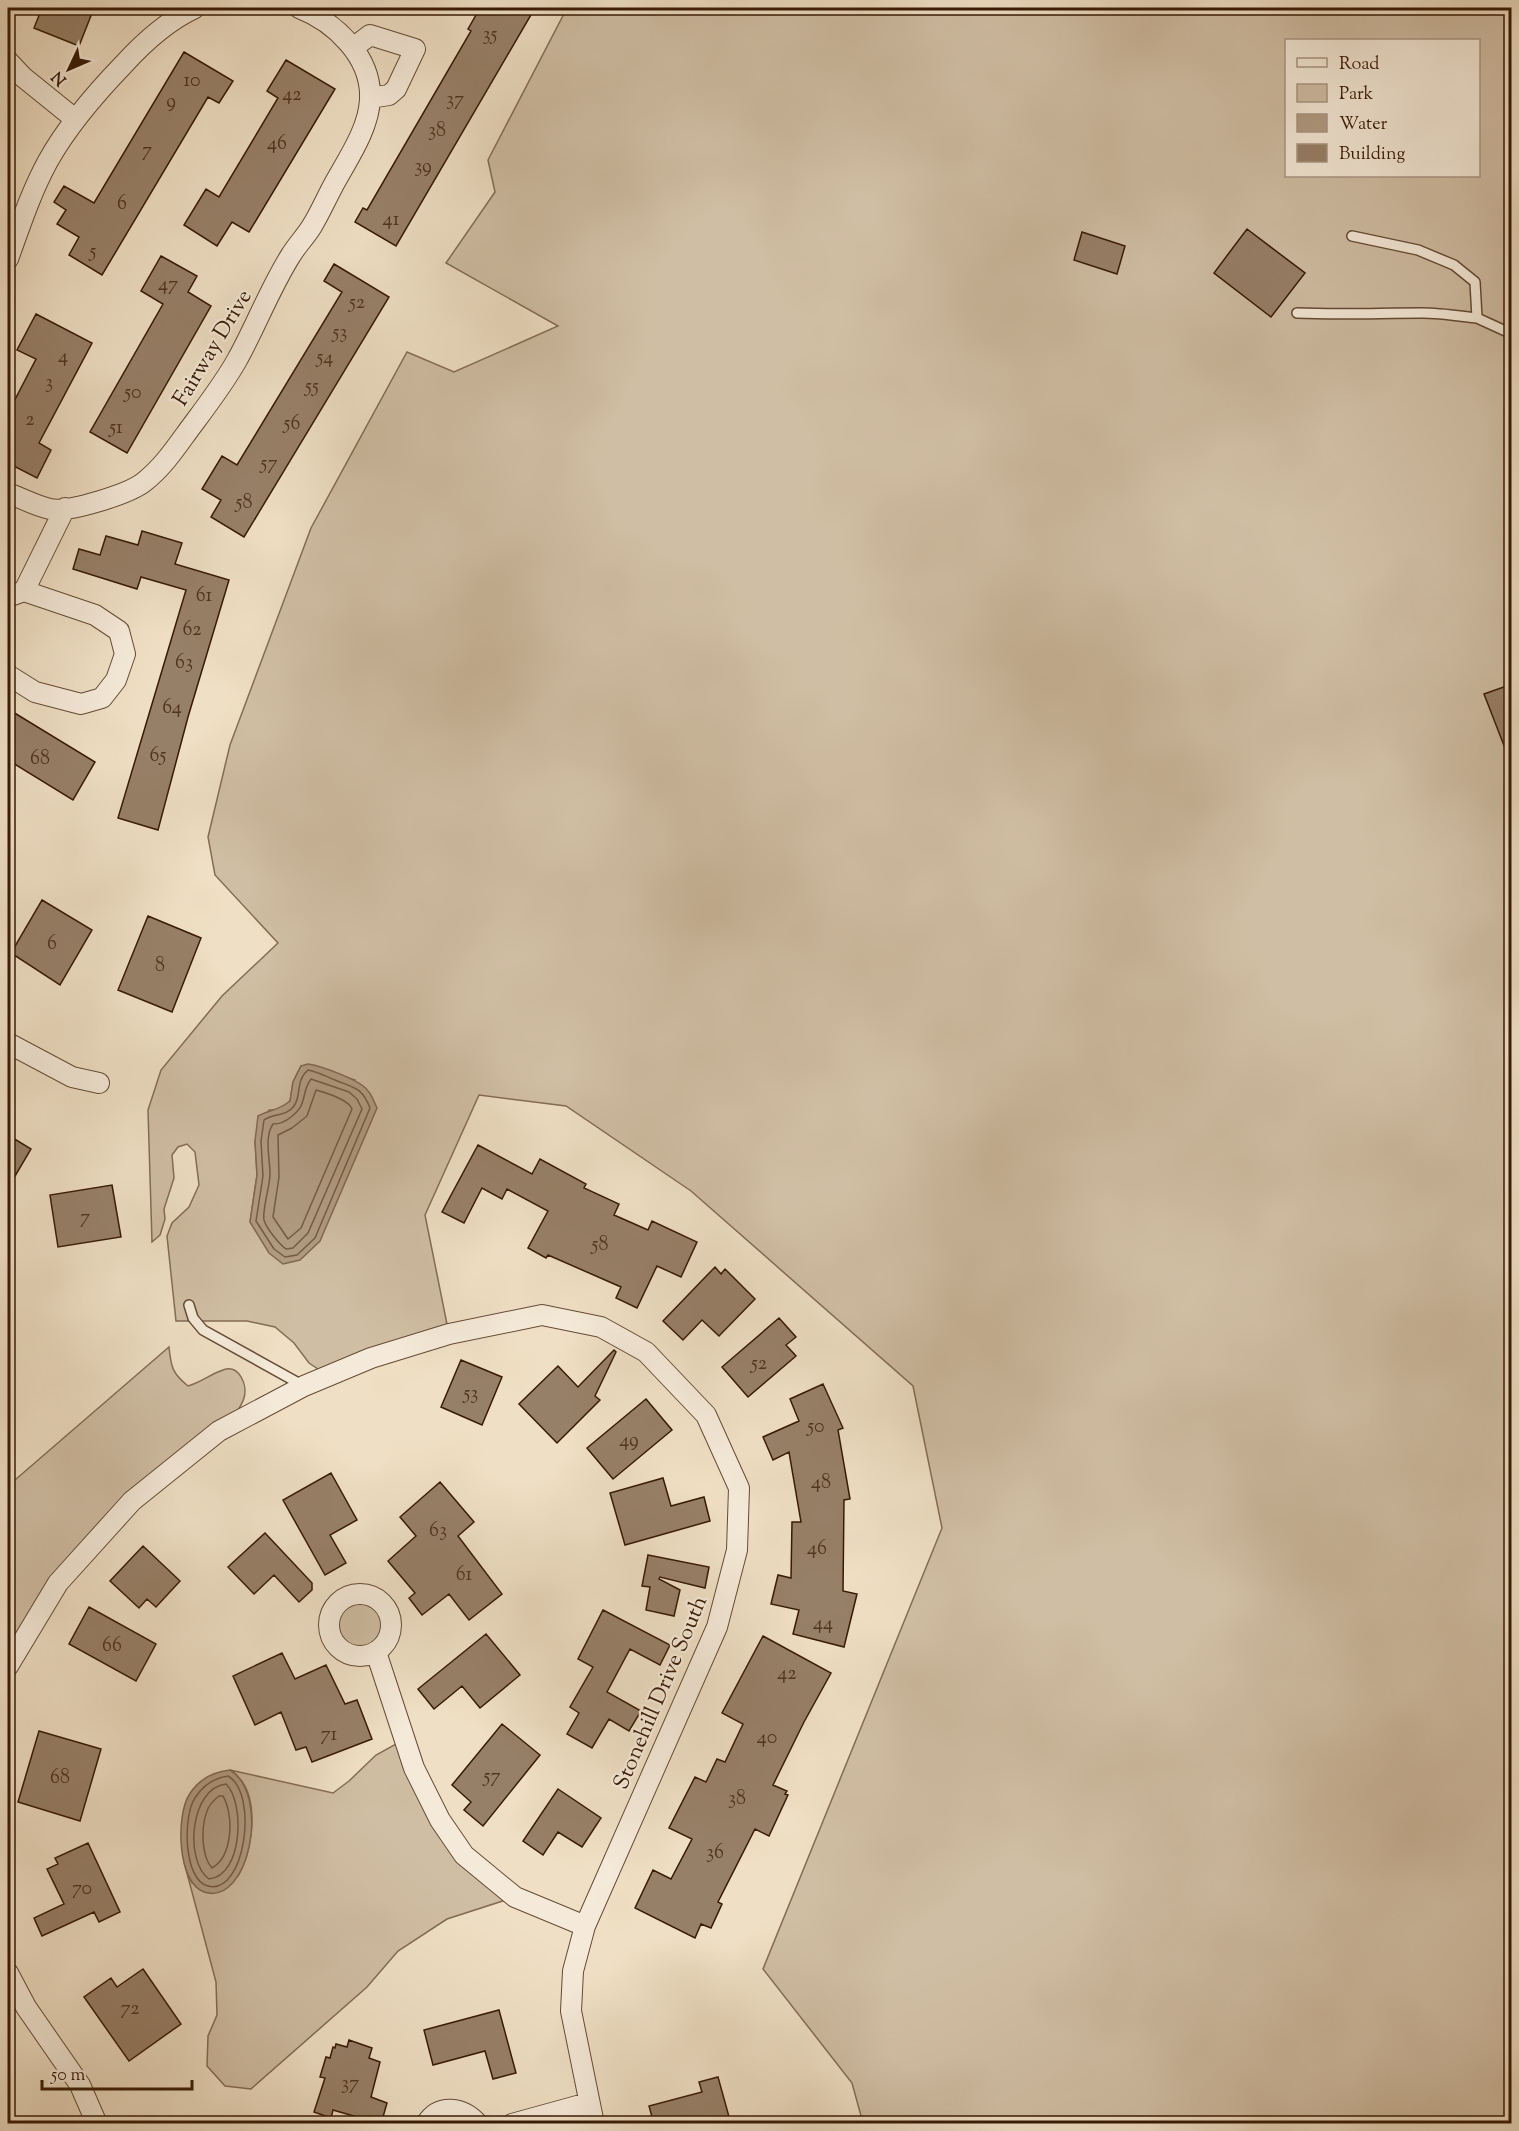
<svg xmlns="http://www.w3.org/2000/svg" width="1519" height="2131" font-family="'Sorts Mill Goudy',serif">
	<rect width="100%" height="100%" fill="#efdfc4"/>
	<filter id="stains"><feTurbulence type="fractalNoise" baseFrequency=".00333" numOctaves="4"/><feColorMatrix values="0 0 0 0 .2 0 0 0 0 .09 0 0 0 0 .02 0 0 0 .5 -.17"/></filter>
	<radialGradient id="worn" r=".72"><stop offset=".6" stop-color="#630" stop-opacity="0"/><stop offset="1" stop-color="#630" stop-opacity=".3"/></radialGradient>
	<!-- green -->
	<path fill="#d0bea4" stroke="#846c54" stroke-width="1.5" fill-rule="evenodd" d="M567,8H1511V2123H863L852,2083L763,1969L942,1528L913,1386L691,1191L566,1106L479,1095L425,1215L449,1334L327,1375L309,1363L294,1343L275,1327L247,1321H176L167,1236L172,1223L189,1207L199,1185L195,1152L187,1144L178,1147L172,1155L174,1178L164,1209L165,1219L160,1235L152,1242L148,1110L161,1070L222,996L278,943L215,875L208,837L230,745L311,528L407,352L454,372L558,326L446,263L495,192L488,160ZM1286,40H1478V176H1286ZM301,1066C325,1066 333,1074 355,1080L250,1222L257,1175L255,1141L269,1110H279L290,1101L293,1082Z
		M169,1347C171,1367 172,1373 188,1386C201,1382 211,1374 223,1370C239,1364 248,1385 244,1398C242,1405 237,1412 232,1419L132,1501L8,1666V1486Z
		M329 1625a31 31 0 1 1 62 0a31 31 0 1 1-62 0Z
		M405,1739L440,1820L515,1897L447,1919L398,1951L367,1987L251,2089L225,2086L207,2066L208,2036L217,2015L216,1982L184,1862L192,1883L238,1876C254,1848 262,1790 230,1770L333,1793L349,1781L376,1755Z"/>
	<!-- water -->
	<path fill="#b19c83" stroke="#816851" stroke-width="1.5" d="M308,1064C321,1066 361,1080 368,1091C372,1095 374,1102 377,1108L320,1241L300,1260L283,1264L269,1253L250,1222L257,1175L255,1141L258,1116C271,1109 278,1111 290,1101L293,1082L301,1066Z
		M230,1770C271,1795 249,1907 204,1892C177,1882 176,1816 189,1795C198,1780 212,1772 230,1770Z"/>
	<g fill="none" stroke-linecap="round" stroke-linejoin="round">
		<!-- shore -->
		<path stroke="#745b44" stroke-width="1.5" d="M308,1070C318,1072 325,1076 335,1080C354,1088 362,1087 370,1108L315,1238L297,1255L285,1257L274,1249L256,1221L263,1176L261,1141L264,1120C274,1113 286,1117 294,1106C302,1095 295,1081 308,1070Z
			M311,1079L349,1092L357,1099L362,1109L308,1233L293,1248L286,1249C280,1245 266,1228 264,1220C262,1210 270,1186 270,1174C270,1158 264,1137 273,1124C280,1124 285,1122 291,1117C309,1103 300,1094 311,1079Z
			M316,1090C326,1093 348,1099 352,1109L301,1228L288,1239L273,1217L279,1177L278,1135L292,1128L307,1116Z
			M228,1776C259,1793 245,1896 208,1886C183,1880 183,1815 195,1798C203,1785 214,1778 228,1776Z
			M226,1784C245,1802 243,1876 209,1879C184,1861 190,1788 226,1784Z
			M219,1796H223C234,1815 233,1856 212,1868C201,1856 201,1827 207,1811C209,1805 214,1800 219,1796Z"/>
	</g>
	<!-- building -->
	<path fill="#978068" stroke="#381a05" stroke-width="1.5" d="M42,8H94L79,46L34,28Z
		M480,8H535L396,246L355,222L363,208L367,210L471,31L468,29Z
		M184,52L233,81L219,103L208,97L102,275L69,255L79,237L57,224L66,210L54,202L64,186L94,203Z
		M286,60L335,89L249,232L232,222L217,246L184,225L206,189L219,197L278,98L267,91Z
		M1247,229L1305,273L1271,317L1214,273Z
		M1082,232L1125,246L1117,274L1074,260Z
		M161,256L197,276L188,292L211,306L127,453L90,432L163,304L141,291Z
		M334,264L389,297L244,537L211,517L221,500L202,489L222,456L237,465L342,292L324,281Z
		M36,314L92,343L39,443L51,450L37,478L8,463V413L36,359L17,350Z
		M142,531L182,543L175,564L229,580L188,717L158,830L118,818L186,590L141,577L137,589L73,569L79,549L100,555L106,536L138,545Z
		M1512,684V761H1510L1484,694Z
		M8,709L95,762L73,800L8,760Z
		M42,900L92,930L60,985L11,953Z
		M148,916L201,938L172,1012L118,990Z
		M8,1135L31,1149L8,1188Z
		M478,1145L532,1174L540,1159L586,1184L584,1188L619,1204L614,1215L648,1230L652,1221L697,1242L681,1277L657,1266L637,1308L616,1298L621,1287L548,1255L546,1258L528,1248L548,1211L507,1189L502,1199L482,1188L464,1223L442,1212Z
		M112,1185L121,1237L58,1247L50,1195Z
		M715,1267L721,1274L725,1269L755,1299L719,1336L702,1320L683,1340L663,1321Z
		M779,1318L796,1337L786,1345L796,1356L748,1397L722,1367Z
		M614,1350L616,1352L595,1396L600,1400L557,1443L519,1404L558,1366L578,1387Z
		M461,1360L502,1377L482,1425L441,1407Z
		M823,1384L843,1428L838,1430L850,1499L844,1500L843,1591L857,1594L844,1647L793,1634L799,1610L771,1604L778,1575L791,1578L792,1522H801L789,1452L773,1460L763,1437L799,1421L790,1399Z
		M646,1399L672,1430L613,1479L587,1448Z
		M331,1473L357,1520L330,1535L346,1563L325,1575L283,1500Z
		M663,1478L671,1506L704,1497L710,1521L625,1545L610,1493Z
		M440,1482L474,1522L458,1536L502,1594L469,1620L449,1594L422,1615L409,1598L415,1593L388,1561L416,1536L400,1517Z
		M265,1533L312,1583V1590L299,1602L274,1575L254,1594L228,1567Z
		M143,1546L180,1581L156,1607L147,1599L139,1608L110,1581Z
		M648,1555L709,1567L705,1588L660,1577L659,1579L680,1590L674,1616L646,1610L650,1587L642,1586Z
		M89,1607L156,1644L136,1681L69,1644Z
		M603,1610L670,1645L660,1665L630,1649L607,1692L641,1711L629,1731L609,1719L592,1748L567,1734L579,1713L570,1707L593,1667L578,1659Z
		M486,1634L520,1675L480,1708L462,1686L434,1709L418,1689Z
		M763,1636L831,1673L804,1722L773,1785L787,1791L785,1794L788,1795L769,1836L755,1829L718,1902L722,1904L711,1928L701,1924L695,1938L635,1908L653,1870L671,1879L692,1839L669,1828L695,1777L706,1782L717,1759L725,1762L743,1724L722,1713Z
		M282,1653L295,1679L326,1665L345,1704L357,1700L372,1739L312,1762L306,1747L296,1750L281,1712L255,1725L233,1676Z
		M502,1724L540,1755L483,1826L464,1810L471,1802L452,1785Z
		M39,1731L101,1749L80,1821L18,1802Z
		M558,1789L601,1818L582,1847L558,1832L543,1855L523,1841Z
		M88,1843L120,1912L99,1922L94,1912L42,1936L34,1918L64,1904L47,1869L58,1864L55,1858Z
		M143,1969L181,2024L129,2061L84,1997L111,1978L117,1987Z
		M499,2010L516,2073L493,2079L485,2051L433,2065L424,2030Z
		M349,2040L372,2048L369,2058L380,2062L371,2097L387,2103L381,2124L333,2110L331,2118L314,2112L325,2078L320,2077L326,2057L330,2058L333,2047L335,2048L336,2044L347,2047Z
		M718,2077L731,2124H654L649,2106L702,2092L699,2082Z"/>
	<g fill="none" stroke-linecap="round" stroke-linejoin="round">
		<defs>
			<path id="lane" d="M1352,236L1418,250L1454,265L1475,282L1477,318L1512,334
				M1297,313C1339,315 1380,313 1422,313C1440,313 1459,316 1477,318
				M189,1305L193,1318L203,1330L302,1385"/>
			<path id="street" d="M353,48L370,35L415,49L396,89L389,95L370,98
				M8,61L23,77L75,119
				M8,259C20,226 31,192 48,161C68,125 95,94 124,64C145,41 167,21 195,8
				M8,493C21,498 36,506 50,509C68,513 129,494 144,482C162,468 175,449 188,431C205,408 223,385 237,360C256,326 270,288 291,255C297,245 306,236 312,226C320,213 326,199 333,186C347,160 369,129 370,99C372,57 335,22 299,8
				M24,591L65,508
				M8,597L24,591L95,615L119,631L125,654L116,680L102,698L81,704L35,692L8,675
				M8,1043L72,1077L99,1083
				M329 1625a31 31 0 1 1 62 0a31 31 0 1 1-62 0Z
				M376,1652L414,1768L440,1820L464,1855L515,1897L585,1926
				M8,1666L58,1583L132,1501L219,1431L304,1386L371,1358L449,1334L542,1315L601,1327L646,1352L706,1415L739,1488L737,1550L717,1627L585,1926L573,1971L571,2011L594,2124
				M8,1973L26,2007L80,2085L97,2124
				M426,2124C439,2103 463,2107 478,2124
				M512,2124L588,2103"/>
		</defs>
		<!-- lane casing -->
		<use href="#lane" stroke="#664b35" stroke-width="12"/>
		<!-- street casing -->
		<use href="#street" stroke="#664b35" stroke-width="22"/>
		<!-- lane -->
		<use href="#lane" stroke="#f5ead9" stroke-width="9"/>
		<!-- street -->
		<use href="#street" stroke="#f5ead9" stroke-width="20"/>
	</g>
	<g text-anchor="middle" stroke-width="4.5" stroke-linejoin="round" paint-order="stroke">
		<!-- number labels -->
		<g font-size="20" fill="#50341e">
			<text x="490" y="40">35</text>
			<text x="192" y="86">10</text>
			<text x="292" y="100">42</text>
			<text x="455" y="105">37</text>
			<text x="171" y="107">9</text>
			<text x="437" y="136">38</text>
			<text x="277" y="149">46</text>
			<text x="147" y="156">7</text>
			<text x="423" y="172">39</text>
			<text x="122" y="209">6</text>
			<text x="391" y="225">41</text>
			<text x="93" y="257">5</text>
			<text x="168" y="290">47</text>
			<text x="357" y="308">52</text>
			<text x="340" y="338">53</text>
			<text x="63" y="362">4</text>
			<text x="325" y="363">54</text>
			<text x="49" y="388">3</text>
			<text x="312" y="392">55</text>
			<text x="133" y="398">50</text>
			<text x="30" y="425">2</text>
			<text x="292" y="429">56</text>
			<text x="116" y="433">51</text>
			<text x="269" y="469">57</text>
			<text x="244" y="508">58</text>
			<text x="204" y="601">61</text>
			<text x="192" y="635">62</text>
			<text x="184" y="668">63</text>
			<text x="172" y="713">64</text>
			<text x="158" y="761">65</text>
			<text x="40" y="764">68</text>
			<text x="52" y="949">6</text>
			<text x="160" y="971">8</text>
			<text x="85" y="1223">7</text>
			<text x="600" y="1250">58</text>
			<text x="759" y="1369">52</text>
			<text x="471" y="1399">53</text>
			<text x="816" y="1432">50</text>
			<text x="629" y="1446">49</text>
			<text x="821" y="1488">48</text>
			<text x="438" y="1536">63</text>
			<text x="817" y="1554">46</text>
			<text x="464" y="1580">61</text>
			<text x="823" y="1629">44</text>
			<text x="112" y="1651">66</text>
			<text x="787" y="1679">42</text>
			<text x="329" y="1740">71</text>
			<text x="767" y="1743">40</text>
			<text x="492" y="1782">57</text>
			<text x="60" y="1783">68</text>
			<text x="737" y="1804">38</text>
			<text x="715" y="1858">36</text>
			<text x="82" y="1894">70</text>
			<text x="130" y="2014">72</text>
			<text x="350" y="2089">37</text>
		</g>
		<!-- street labels -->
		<g font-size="22" fill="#381a05" stroke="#f5ead9">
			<text transform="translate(211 347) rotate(-59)" y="8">Fairway Drive</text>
			<text transform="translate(659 1692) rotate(-67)" y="8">Stonehill Drive South</text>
		</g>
	</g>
	<!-- margin -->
	<rect width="1519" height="2131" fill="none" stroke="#efdfc4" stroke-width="30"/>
	<rect x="9" y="9" width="1501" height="2113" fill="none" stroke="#381a05" stroke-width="3"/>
	<rect x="15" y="15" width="1489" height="2101" fill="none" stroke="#381a05" stroke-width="1.5"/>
	<!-- legend -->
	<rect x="1285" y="39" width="195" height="138" fill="#f5ead9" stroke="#a99784" stroke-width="1.5"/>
	<rect x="1297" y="58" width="30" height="9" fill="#f5ead9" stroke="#a99784" stroke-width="1.5"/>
	<text x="1339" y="69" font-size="18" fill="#381a05">Road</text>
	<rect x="1297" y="84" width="30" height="18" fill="#d0bea4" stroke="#a99784" stroke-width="1.5"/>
	<text x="1339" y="99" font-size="18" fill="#381a05">Park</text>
	<rect x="1297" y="114" width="30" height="18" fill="#b19c83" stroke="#a99784" stroke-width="1.5"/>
	<text x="1339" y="129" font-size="18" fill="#381a05">Water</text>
	<rect x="1297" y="144" width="30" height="18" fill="#978068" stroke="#a99784" stroke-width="1.5"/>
	<text x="1339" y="159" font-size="18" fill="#381a05">Building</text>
	<!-- north arrow -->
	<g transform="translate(69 69) rotate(226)" stroke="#f5ead9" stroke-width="4.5" paint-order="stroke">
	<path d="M0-4.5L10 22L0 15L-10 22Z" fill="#381a05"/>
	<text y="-9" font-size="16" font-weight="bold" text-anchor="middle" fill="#381a05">N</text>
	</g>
	<!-- scale -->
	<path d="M42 2080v9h150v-9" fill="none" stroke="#381a05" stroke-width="3"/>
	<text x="51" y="2080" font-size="18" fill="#381a05" stroke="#f5ead9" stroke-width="4.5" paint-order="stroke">50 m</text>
	<rect width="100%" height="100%" filter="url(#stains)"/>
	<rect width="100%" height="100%" fill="url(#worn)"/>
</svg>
